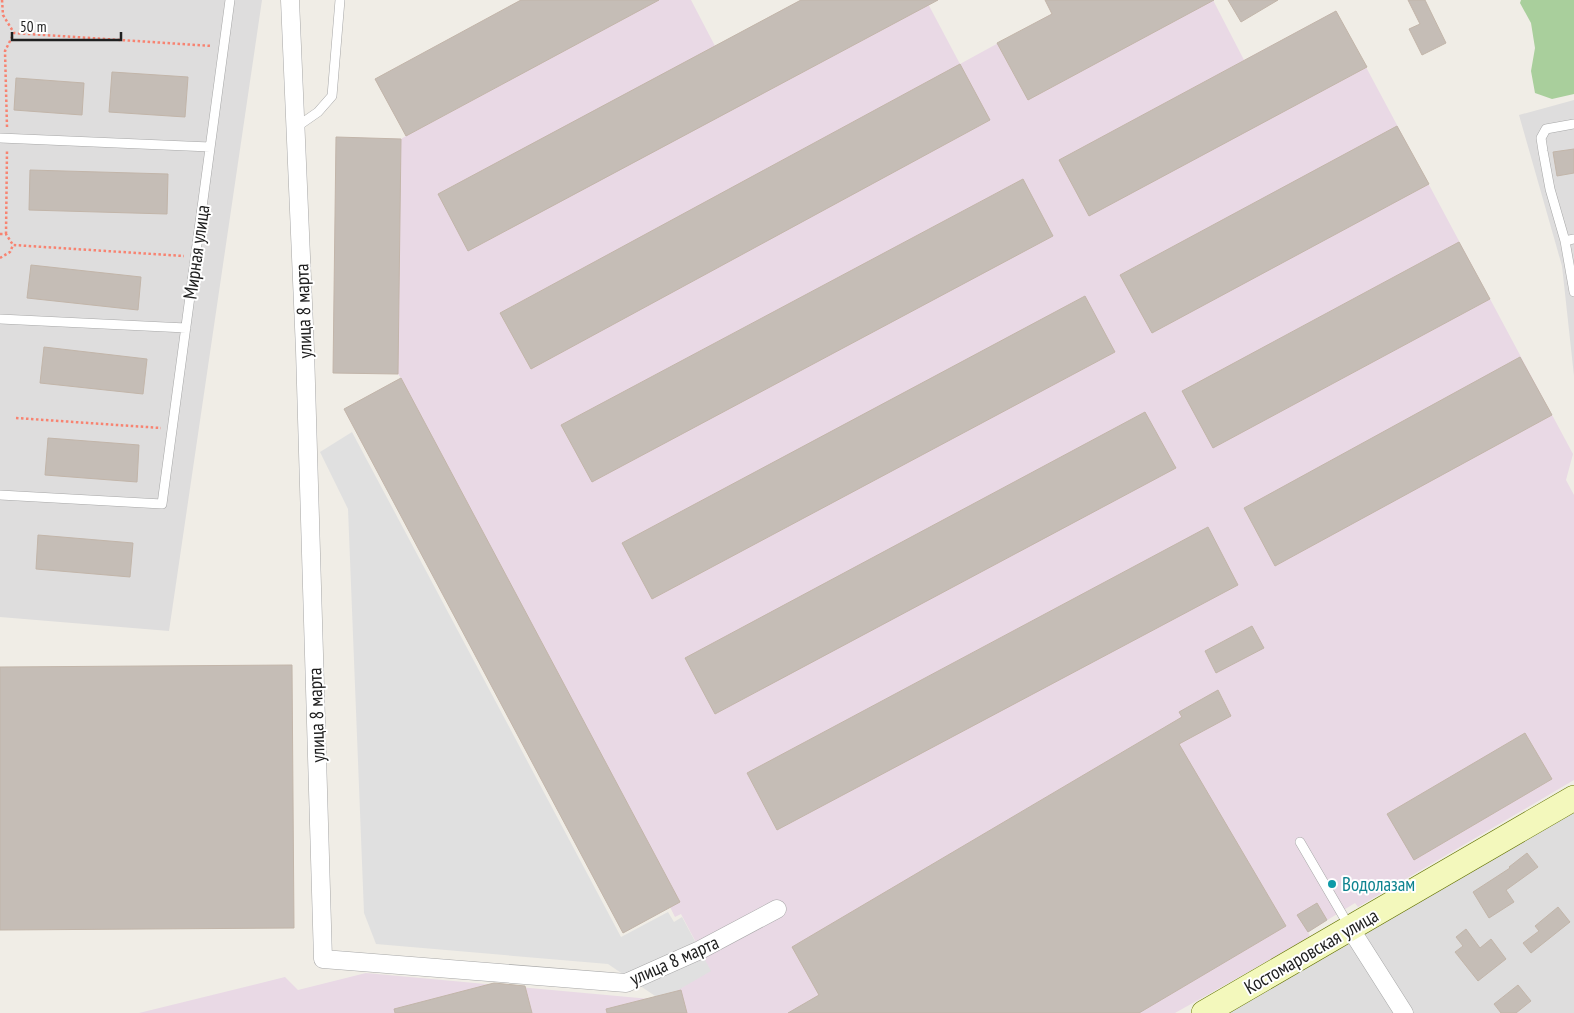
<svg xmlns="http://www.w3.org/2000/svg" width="1574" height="1013" font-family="'PT Sans Narrow',sans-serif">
	<rect width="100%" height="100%" fill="#f0ede6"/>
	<!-- residential -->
	<path fill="#dedddd" d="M0,0H262L169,631L0,617Z
		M1574,100V376L1562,266L1519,115Z
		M1574,796V1013H1192Z"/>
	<!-- industrial -->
	<path fill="#e9d9e5" d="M521,0H691L715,46L801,0H926L960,64L1077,0H1213L1244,60L1336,11L1573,454L1566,480L1574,495V780L1358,907L1355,903L1308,932L1310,937L1175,1013H139L285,977L298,990L366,973L661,1000L700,950L681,914L675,917L670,907L623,933L344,409L401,378L398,374L333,373L336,137L401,139L406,136L375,79Z"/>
	<!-- forest -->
	<path fill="#a9cf9c" d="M1521,0H1574V94L1552,99L1535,93L1531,71L1535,48L1531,23L1520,3Z"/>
	<!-- parking -->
	<path fill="#e0e0e0" d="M352,432L621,937L668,912L674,922L682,917L711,971L661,1000L608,964L376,944L364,913L348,509L320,452Z"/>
	<!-- building -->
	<path fill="#c5bdb6" stroke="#c2b5a9" d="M521,0H659L406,136L375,79Z
		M801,0H938L468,251L438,194Z
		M1045,0H1214L1028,100L997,43L1052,14Z
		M1228,0H1278L1241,22Z
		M1408,0H1425L1446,43L1422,55L1409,29L1420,24Z
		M1336,11L1367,67L1089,216L1059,160Z
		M960,64L990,120L531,369L500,313Z
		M112,72L188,77L185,117L109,112Z
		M16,78L84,83L82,115L14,110Z
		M1397,126L1429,184L1152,333L1120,275Z
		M336,137L401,139L398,374L333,373Z
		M1574,149V173L1557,176L1553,152Z
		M30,170L168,174L167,214L29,210Z
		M1023,179L1053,236L592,482L561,425Z
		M1459,242L1490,299L1213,448L1182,391Z
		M31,265L141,277L138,310L27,298Z
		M1085,296L1115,352L652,599L622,543Z
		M44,347L147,359L143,394L40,383Z
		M1520,357L1552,415L1275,566L1244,508Z
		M401,378L680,902L623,933L344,409Z
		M1145,412L1176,468L715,714L685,658Z
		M48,438L139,445L137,482L45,475Z
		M1208,527L1238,585L777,830L747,773Z
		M38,535L133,543L130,577L36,569Z
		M1252,626L1264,648L1216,673L1205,651Z
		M292,665L294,928L0,930V667Z
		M1218,690L1231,716L1179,744L1286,926L1139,1013H788L819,995L792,947L1182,717L1179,712Z
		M1525,733L1552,779L1414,860L1387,814Z
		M1527,853L1538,867L1506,890L1514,902L1489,918L1473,892L1510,868L1509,867Z
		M1317,903L1327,920L1308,932L1297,915Z
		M1558,907L1570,922L1531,953L1523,943L1539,931L1535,926Z
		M1466,929L1480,948L1491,939L1506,959L1478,981L1455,952L1463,946L1456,937Z
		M494,983L525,986L532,1013H395L394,1009Z
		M1518,985L1531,1001L1516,1013H1501L1494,1004Z
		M681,990L687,1013H607L606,1009Z"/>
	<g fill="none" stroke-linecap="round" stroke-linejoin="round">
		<defs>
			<path id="lane" d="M295,128L318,112L332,96L340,0
				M0,138L210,147
				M1574,239L1565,241L1574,292
				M1565,241L1550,189L1543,151L1541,138L1546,129L1574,124
				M0,319L186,328
				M0,495L162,504L230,0
				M1300,842L1349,926"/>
			<path id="street" d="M290,0L305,350L323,959L626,983L700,950L777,909
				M1350,928L1404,1013"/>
			<path id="secondary" d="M1204,1013L1574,798"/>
		</defs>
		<!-- lane casing -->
		<use href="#lane" stroke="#a7a7a7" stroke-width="10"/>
		<!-- street casing -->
		<use href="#street" stroke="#a7a7a7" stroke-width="19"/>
		<!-- secondary casing -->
		<use href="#secondary" stroke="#677607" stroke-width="26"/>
		<!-- path -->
		<path stroke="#f78371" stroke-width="2.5" stroke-dasharray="2.5 2.5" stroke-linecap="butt" d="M2,0L3,15L14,33L212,46
			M7,127L5,51L14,33
			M0,234H6L13,245
			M6,234L7,150
			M0,258L10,252L13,245L184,256
			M16,418L161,428"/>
		<!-- lane -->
		<use href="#lane" stroke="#fff" stroke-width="9"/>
		<!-- street -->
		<use href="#street" stroke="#fff" stroke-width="18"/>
		<!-- secondary -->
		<use href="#secondary" stroke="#f3f8bc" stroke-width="25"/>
	</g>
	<!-- markers -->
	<circle fill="#0f9aa8" stroke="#fff" stroke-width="2" cx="1332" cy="884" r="5"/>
	<g text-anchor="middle" stroke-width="4" stroke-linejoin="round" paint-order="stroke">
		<!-- street labels -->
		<g font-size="19" fill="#202020" stroke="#fff">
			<text transform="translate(196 252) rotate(-82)" y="7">Мирная улица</text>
			<text transform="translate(303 311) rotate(-92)" y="7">улица 8 марта</text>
			<text transform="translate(316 715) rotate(-92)" y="7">улица 8 марта</text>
			<text transform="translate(1311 951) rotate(-30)" y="7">Костомаровская улица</text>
			<text transform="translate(674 960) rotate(-24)" y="7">улица 8 марта</text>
		</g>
		<!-- culture labels -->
		<g font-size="19" fill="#0d838f" stroke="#fff" text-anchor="start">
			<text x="1342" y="891">Водолазам</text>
		</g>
	</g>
	<!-- scale -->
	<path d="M12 32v8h109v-8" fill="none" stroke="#202020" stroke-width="2.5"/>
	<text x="20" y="32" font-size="15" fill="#202020" stroke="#ffffff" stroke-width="4" paint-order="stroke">50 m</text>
</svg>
